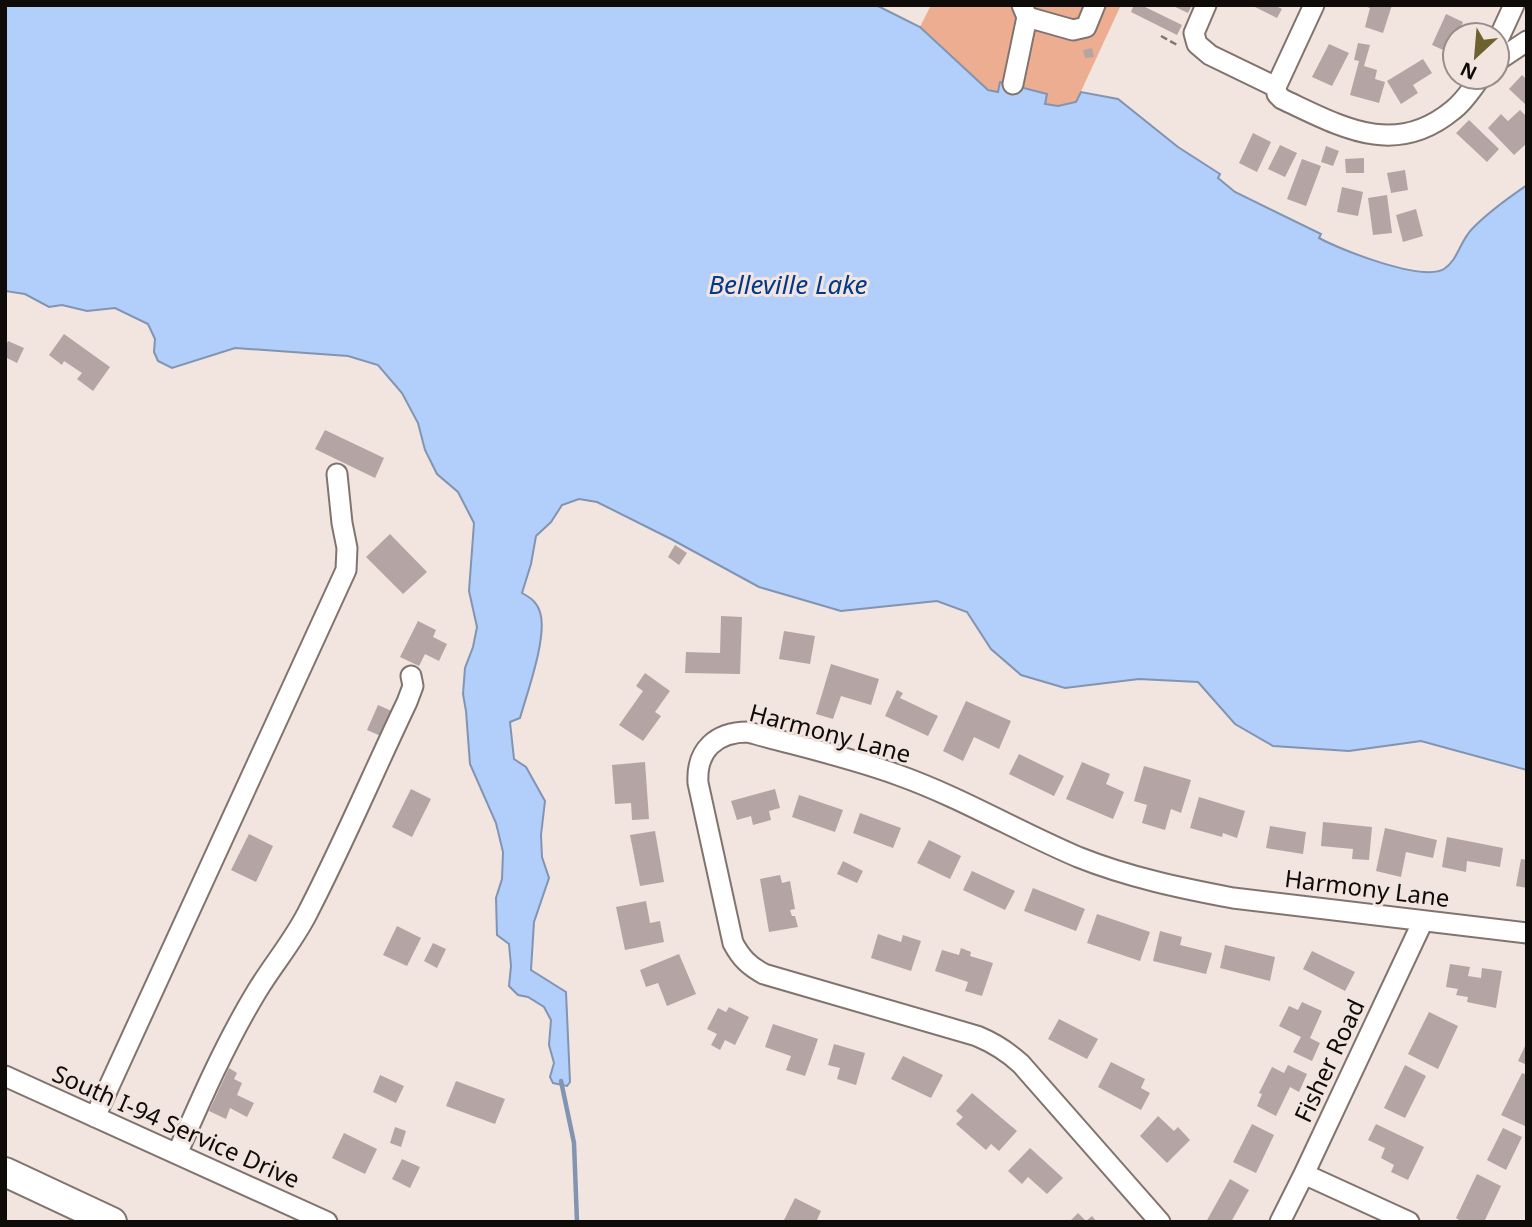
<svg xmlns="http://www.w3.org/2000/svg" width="1532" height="1227" font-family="'Noto Sans',sans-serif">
	<rect width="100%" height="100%" fill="#f2e4df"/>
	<!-- green -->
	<path fill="#edad91" d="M931,5H1121L1076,102L1058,106L1044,104L1047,94C1027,93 999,98 982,85L920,27Z"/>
	<!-- water -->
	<path fill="#b2cefa" stroke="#8194b2" stroke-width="2" d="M5,5H876L920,27L988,90L998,92L1000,82L1047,94L1045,104L1058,106L1076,102L1081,92L1118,99L1178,147L1220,174L1218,178L1235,192L1321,234L1319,238C1341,250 1422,282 1444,269C1458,260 1460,241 1472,229C1488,212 1508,198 1527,185V770L1421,741L1349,751L1273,746L1235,724L1198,682L1139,679L1065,688L1021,675L991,649L967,612L937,601L841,611L759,587L671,539L597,502L579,499L562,505L551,522L536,536L531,564L522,593C531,598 537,602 540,612C548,636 527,693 520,718L510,722L514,759L526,767L545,801L541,835L542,857L549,878L534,922L531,970L566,992L570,1082L567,1086L553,1083L550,1077L554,1063L549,1045L551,1020L544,1007L528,997L518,995L509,986L511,966L509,944L497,935L496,898L502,879L503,852L496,823L470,764L466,711L463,694L465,668L473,647L477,627L469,591L474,523L458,492L437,474L425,450L418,423L402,393L378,365L348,356L235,348L172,368L158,361L154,352L155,339L148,324L115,308L87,311L62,305L49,307L25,294L5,291Z"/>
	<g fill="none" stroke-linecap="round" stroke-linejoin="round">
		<!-- stream -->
		<path stroke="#8194b2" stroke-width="4.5" d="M561,1081L574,1143L577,1222"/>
	</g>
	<!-- building -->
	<path fill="#b4a5a4" d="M1134,5H1141L1182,25L1177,35L1131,12Z
		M1171,5H1192L1188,13Z
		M1251,5H1274L1282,9L1277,18Z
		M1362,5H1392L1383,33L1365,27L1370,8Z
		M1446,14L1463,22L1458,35H1455V41L1450,53L1432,45Z
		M1358,43L1370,45L1364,66L1377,70L1375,79L1385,82L1379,103L1350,95L1359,61L1354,60Z
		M1329,44L1349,53L1332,86L1312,77Z
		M1092,48L1094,57L1085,58L1083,50Z
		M1423,59L1432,73L1413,85L1418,93L1401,104L1387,81Z
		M1522,75L1527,80V106L1509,89Z
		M1520,110L1527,117V143L1514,155L1488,128L1501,114L1508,121Z
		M1469,120L1499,149L1487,162L1456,133Z
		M1253,133L1271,142L1257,172L1239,163Z
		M1280,145L1297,153L1285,177L1268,169Z
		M1326,146L1339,151L1333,166L1321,162Z
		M1364,158V173H1346L1345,159Z
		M1302,159L1321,166L1306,206L1287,199Z
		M1405,170L1408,190L1391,193L1387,173Z
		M1342,187L1363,192L1358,216L1337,212Z
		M1387,195L1392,233L1373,235L1368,198Z
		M1416,209L1423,236L1403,242L1396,215Z
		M64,334L110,367L93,391L77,379L82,373L64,361L62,365L49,355Z
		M8,341L24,348L17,363L5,357V347Z
		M325,430L384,458L375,478L315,449Z
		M390,534L427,572L403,594L366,557Z
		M675,545L687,553L679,565L668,557Z
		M721,616L742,617L740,674L685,673L686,652L720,653Z
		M418,621L436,630L433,637L447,644L439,661L425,654L419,666L400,657Z
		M784,631L815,636L810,664L779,659Z
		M831,664L879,679L871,705L841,696L833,719L816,714Z
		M645,673L670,691L655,712L661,716L643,741L619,725L643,691L636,686Z
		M897,690L903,693L900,698L938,716L928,736L885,716Z
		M966,701L1011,721L999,749L974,737L963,761L943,751Z
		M378,705L394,712L383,737L367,730Z
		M1019,754L1064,776L1054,796L1009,774Z
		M645,762L649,819L632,820L631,803L615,804L612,765Z
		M1082,762L1110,774L1106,784L1124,792L1113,819L1066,799Z
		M1144,766L1191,780L1181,813L1171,809L1165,830L1142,823L1147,805L1134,801Z
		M411,789L431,799L412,837L392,827Z
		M775,789L780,808L769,811L771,820L753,825L751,816L737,820L731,801Z
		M799,795L843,810L835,832L792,817Z
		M1199,797L1245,811L1237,838L1223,833L1222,837L1190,828Z
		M860,813L901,828L893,848L853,833Z
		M1323,822L1372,827L1369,860L1352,859L1353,849L1321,846Z
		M1270,826L1306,832L1303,854L1266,848Z
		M1385,828L1437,840L1433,858L1406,852L1401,877L1376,871Z
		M655,831L664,882L640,886L630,835Z
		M249,834L273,846L256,882L231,870Z
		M1447,837L1503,848L1500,867L1467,861L1466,872L1442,867Z
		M929,840L961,856L950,879L917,863Z
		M1521,859L1527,860V888L1516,886Z
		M843,861L863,871L857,883L837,874Z
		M972,871L1015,891L1005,910L963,890Z
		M780,875L782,883L790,881L795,909L790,910L792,916H795L798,927L769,932L760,879Z
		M1033,888L1085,909L1076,931L1024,911Z
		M646,901L650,923L660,921L664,942L625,950L616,907Z
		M1097,914L1150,932L1140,961L1087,943Z
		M397,926L421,938L407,966L383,955Z
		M1160,931L1182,937L1180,945L1212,953L1206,974L1153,961Z
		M878,934L901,942L903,935L921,941L911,971L871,958Z
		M433,943L446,949L437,968L424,961Z
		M1225,945L1275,957L1270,981L1220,968Z
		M961,948L971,952L970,956L993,963L982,996L965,991L968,982L935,971L942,950L959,955Z
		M1312,951L1355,972L1345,991L1303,969Z
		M679,954L696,994L667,1006L658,983L646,987L640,970Z
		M1450,964L1470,967L1468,976L1481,978L1482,968L1502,971L1496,1008L1467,1002L1468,997L1456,995L1458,989L1446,987Z
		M1302,1002L1322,1011L1310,1038L1320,1043L1312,1061L1293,1052L1301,1037L1279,1026L1289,1006L1298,1010Z
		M729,1007L749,1017L735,1045L725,1040L720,1050L711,1045L717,1034L707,1029L718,1008L726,1012Z
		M1429,1012L1458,1026L1438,1069L1408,1054Z
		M1059,1019L1098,1039L1087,1059L1048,1039Z
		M773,1024L818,1039L805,1076L786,1070L791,1056L765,1047Z
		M1527,1042V1065L1518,1061Z
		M834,1044L865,1053L856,1085L837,1079L840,1068L828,1065Z
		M903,1056L943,1075L931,1098L891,1079Z
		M1111,1062L1145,1079L1141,1088L1150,1093L1141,1110L1098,1087Z
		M1288,1065L1307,1074L1299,1092L1290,1087L1276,1116L1257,1106L1262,1094L1259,1093L1272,1067L1284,1073Z
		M1405,1065L1426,1076L1405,1118L1384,1108Z
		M229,1068L237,1073L234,1079L242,1083L237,1095L254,1103L247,1117L230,1108L226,1119L209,1111Z
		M1522,1073L1527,1075V1127L1501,1115Z
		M380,1075L404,1086L396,1103L373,1092Z
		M456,1081L505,1099L495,1124L446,1106Z
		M972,1093L1017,1131L999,1151L991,1144L986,1150L956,1124L963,1117L956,1111Z
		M1158,1116L1174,1131L1178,1127L1190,1140L1167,1163L1140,1136Z
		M1252,1124L1274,1135L1256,1173L1233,1162Z
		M1376,1124L1424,1147L1408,1180L1391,1172L1394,1165L1381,1158L1385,1148L1368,1140Z
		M395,1127L406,1131L401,1147L390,1143Z
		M1503,1128L1522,1137L1506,1170L1487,1160Z
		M344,1133L377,1149L365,1174L332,1158Z
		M1030,1148L1063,1178L1047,1194L1028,1177L1022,1184L1008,1171Z
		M402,1159L420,1167L410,1188L392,1179Z
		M1477,1174L1501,1186L1484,1222H1462L1456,1218Z
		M1230,1179L1249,1190L1231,1222H1206Z
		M795,1198L821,1211L816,1222H783Z
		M1078,1213L1086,1221L1092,1216L1097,1222H1069Z"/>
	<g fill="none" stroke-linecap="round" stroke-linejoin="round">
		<defs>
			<path id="minor" d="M1022,5L1027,17L1073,30L1086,27L1095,5
				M1206,5L1194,33L1197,44L1210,55L1276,87
				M1497,42L1514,5
				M1497,61L1527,41
				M1013,84L1027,17
				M1276,87L1277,94L1282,99C1340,126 1394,159 1453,110C1465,101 1472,88 1481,77
				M1276,87L1314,5
				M5,1076L327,1222
				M95,1117L346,570L347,548L342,523L337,474
				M177,1154C201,1099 226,1042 257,991C274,963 295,939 309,910C344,842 374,771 407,702L413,686L411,676
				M1304,1174L1409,1222
				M1160,1222L1021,1064C1007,1051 994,1043 977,1036L764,974C749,966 741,958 733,943L698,783C696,750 716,732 748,732C798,746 849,757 898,775C960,797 1017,831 1078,857C1128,877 1180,888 1233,898L1527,933
				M1280,1222L1304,1174L1423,921"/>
			<path id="highway" d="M5,1172L112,1222"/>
		</defs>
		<!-- minor casing -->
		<use href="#minor" stroke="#81746f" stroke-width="23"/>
		<!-- highway casing -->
		<use href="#highway" stroke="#81746f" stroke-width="32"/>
		<!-- path -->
		<path stroke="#7f7672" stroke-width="2.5" stroke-dasharray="7 3.5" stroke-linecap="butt" d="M1161,36L1179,46"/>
		<!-- minor -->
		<use href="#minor" stroke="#fff" stroke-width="19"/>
		<!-- highway -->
		<use href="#highway" stroke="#fff" stroke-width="28"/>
	</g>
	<g text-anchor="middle" stroke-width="6" stroke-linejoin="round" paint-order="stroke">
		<!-- street labels -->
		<g font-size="24" fill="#0f0b09" stroke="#f2e4df">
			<text transform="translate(830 734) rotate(15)" y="8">Harmony Lane</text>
			<text transform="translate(1367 889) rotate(7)" y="8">Harmony Lane</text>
			<text transform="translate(1330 1061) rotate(-65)" y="8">Fisher Road</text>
			<text transform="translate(176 1127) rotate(24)" y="8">South I-94 Service Drive</text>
		</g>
		<!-- water labels -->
		<g font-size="26" font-style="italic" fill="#003989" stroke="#f2e4df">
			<text x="788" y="294">Belleville Lake</text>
		</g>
	</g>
	<!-- border -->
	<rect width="1532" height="1227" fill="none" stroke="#0f0b09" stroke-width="14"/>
	<!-- north arrow -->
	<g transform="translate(1476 56) rotate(206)"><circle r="33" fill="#f2e4df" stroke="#978d89" stroke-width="2"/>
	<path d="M0-5L12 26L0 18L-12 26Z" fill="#6d622f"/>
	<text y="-10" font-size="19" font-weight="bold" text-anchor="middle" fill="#0f0b09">N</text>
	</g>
</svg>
